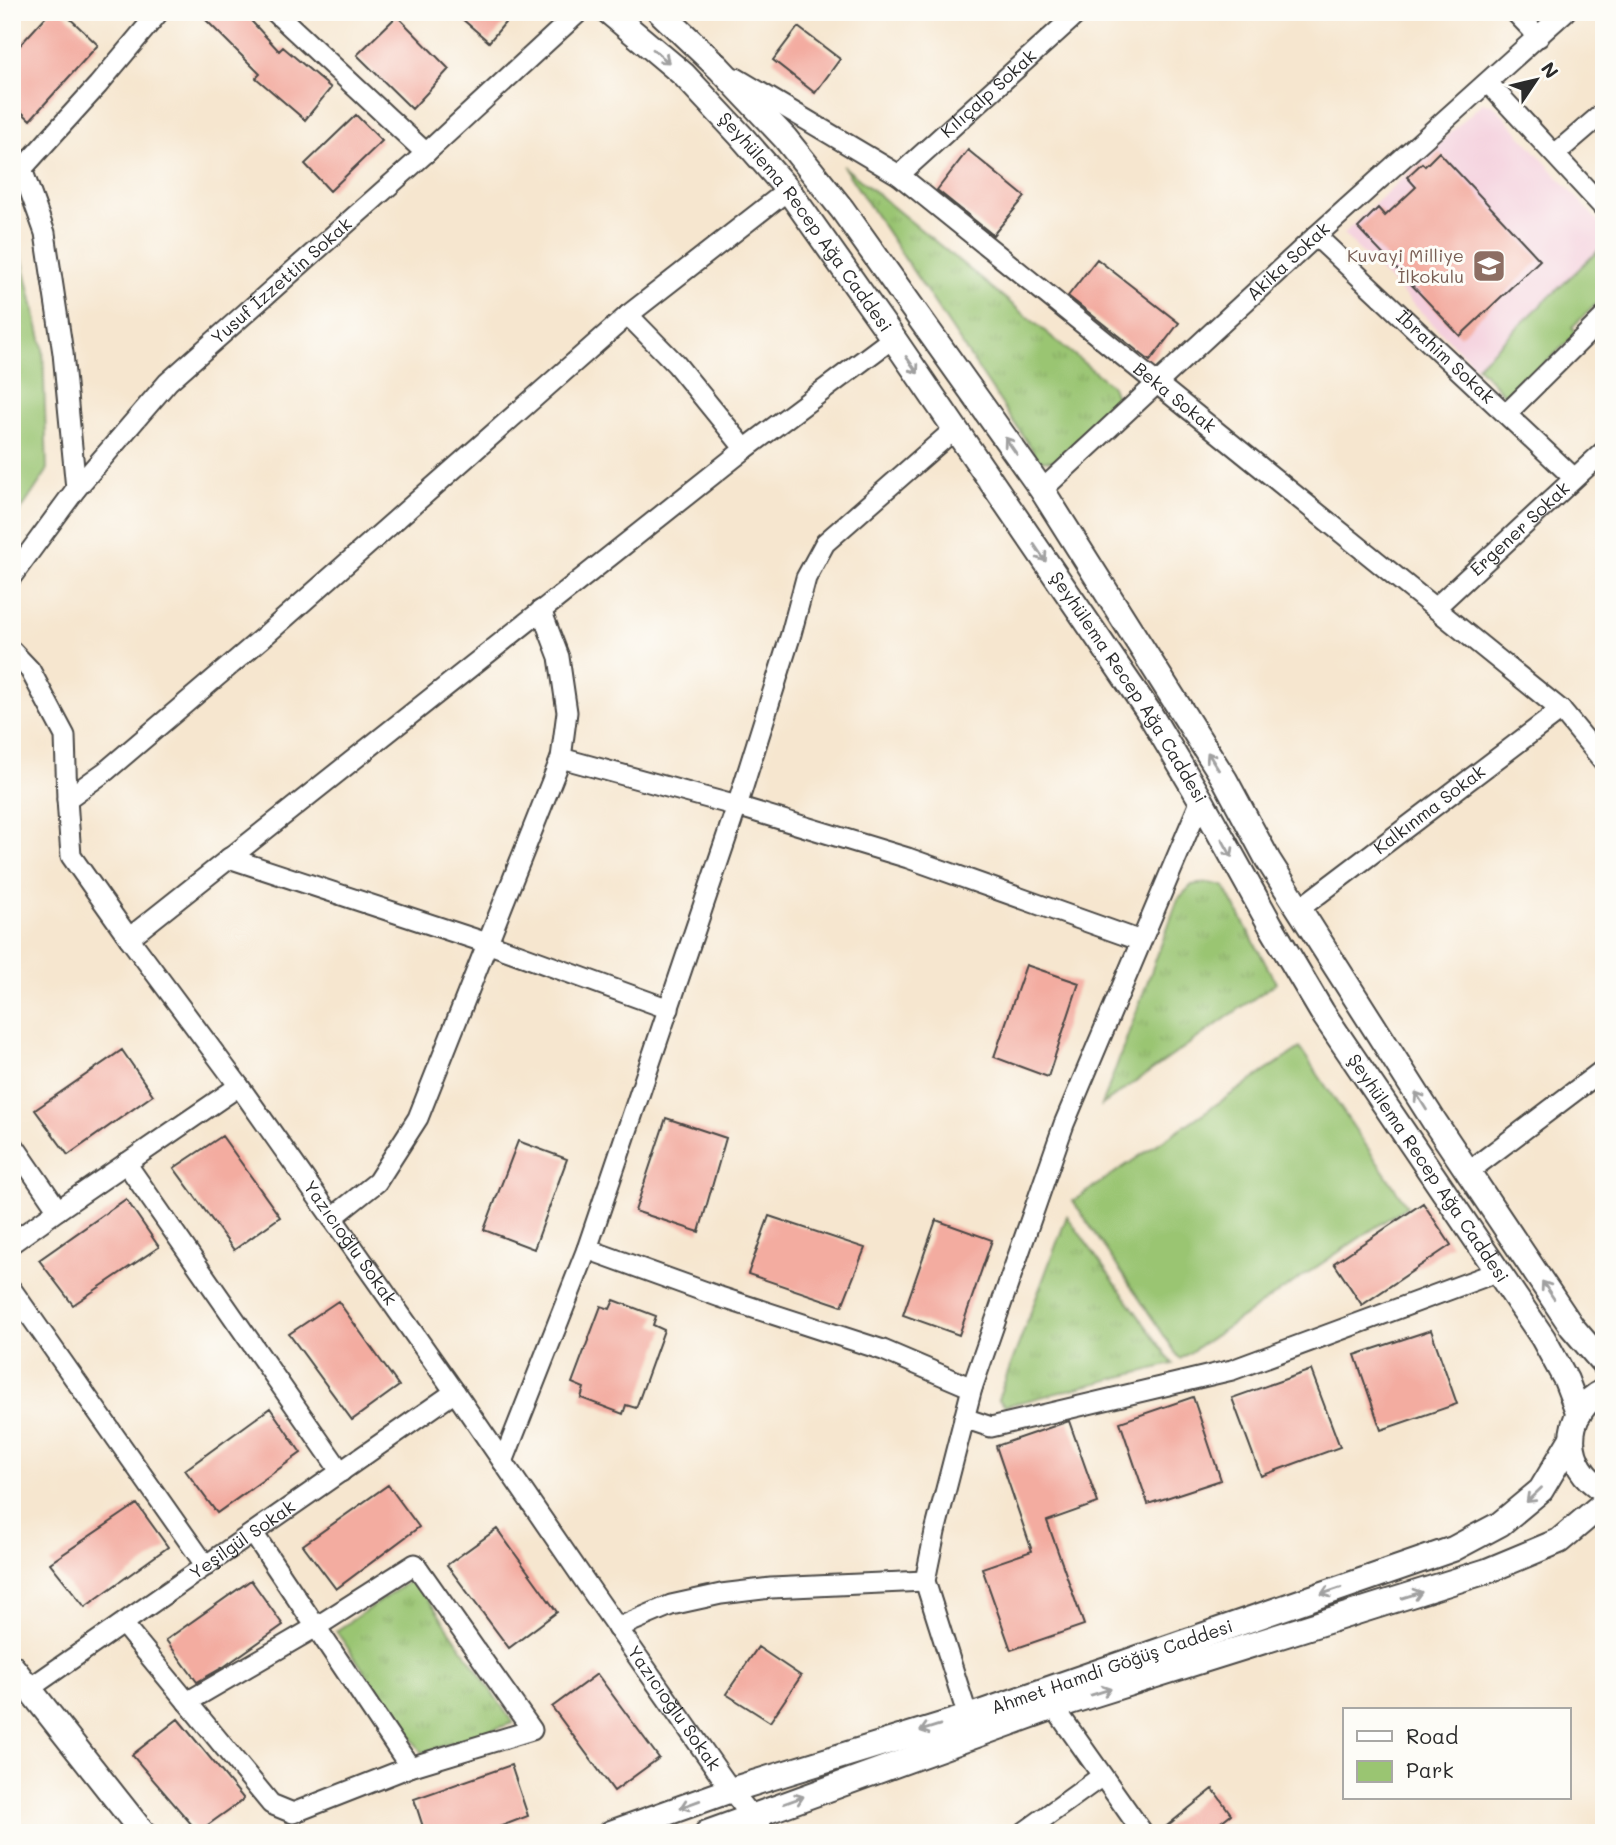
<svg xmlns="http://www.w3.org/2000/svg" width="1616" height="1845" font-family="Mali,sans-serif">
	<defs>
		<pattern id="grass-tufts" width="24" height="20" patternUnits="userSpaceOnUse" patternTransform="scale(1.75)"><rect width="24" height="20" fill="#9ac572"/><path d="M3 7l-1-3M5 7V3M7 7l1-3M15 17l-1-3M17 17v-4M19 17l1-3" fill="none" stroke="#85a963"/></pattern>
	</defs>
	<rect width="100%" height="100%" fill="#fdfcf7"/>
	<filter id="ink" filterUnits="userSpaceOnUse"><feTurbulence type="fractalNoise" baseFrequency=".0143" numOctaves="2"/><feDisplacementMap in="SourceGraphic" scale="14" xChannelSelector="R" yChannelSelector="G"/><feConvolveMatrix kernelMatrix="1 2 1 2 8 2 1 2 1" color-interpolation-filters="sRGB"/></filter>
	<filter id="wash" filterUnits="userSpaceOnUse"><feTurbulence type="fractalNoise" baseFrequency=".00686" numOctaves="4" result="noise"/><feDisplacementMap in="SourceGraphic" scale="28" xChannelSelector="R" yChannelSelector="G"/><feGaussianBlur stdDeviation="1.57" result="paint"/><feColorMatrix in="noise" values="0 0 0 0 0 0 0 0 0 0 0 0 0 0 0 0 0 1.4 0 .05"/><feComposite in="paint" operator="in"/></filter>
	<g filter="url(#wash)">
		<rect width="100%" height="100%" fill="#f6e6cf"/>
		<!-- built -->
		<path fill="#f4cfdd" d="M1482,103L1493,104L1604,228V297L1572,327L1577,333L1508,399L1343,234Z"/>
		<!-- grass -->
		<path fill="url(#grass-tufts)" stroke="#62784e" stroke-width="2" d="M843,166L1112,386L1118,402L1055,461L1039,460Z
			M1208,883L1224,886L1276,983L1102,1105L1178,899L1192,885Z
			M1067,1216L1173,1364L1005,1406L998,1399Z
			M414,1578L513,1723L422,1753L336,1631Z"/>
		<!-- park -->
		<path fill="#9ac572" stroke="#62784e" stroke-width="2" d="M12,214L43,348L47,471L12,524Z
			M1604,245V297L1572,327L1577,333L1508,399L1477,366Z
			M1300,1048L1407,1206L1180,1359L1073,1201Z"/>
		<g id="blocks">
			<!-- building -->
			<path fill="#f3aca0" d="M50,12H63L98,45L30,120L12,103V54Z
				M198,12H243L279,51L283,47L331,88L305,120L256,78L260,74Z
				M454,12H514L489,42Z
				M397,16L449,69L412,109L357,55Z
				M798,27L840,59L815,93L773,60Z
				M356,115L382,141L330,191L305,164Z
				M968,150L1025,197L993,235L937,190Z
				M1439,152L1540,260L1460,336L1358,228L1378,208L1385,216L1416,187L1407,177L1422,163L1425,166Z
				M1097,259L1179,323L1150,361L1068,296Z
				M1026,965L1079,983L1048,1077L994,1057Z
				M122,1050L153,1095L68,1155L35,1110Z
				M666,1118L726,1138L699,1232L635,1211Z
				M222,1136L280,1217L234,1250L174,1168Z
				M518,1141L567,1159L534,1249L484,1230Z
				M126,1199L159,1247L73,1305L39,1260Z
				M1423,1203L1451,1245L1362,1305L1334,1263Z
				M769,1216L865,1248L842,1306L748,1274Z
				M936,1220L992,1240L959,1335L903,1315Z
				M614,1300L656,1316L653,1325L664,1330L636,1408L626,1405L623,1414L581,1398L584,1388L572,1383L601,1306L610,1309Z
				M338,1301L399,1386L352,1420L289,1334Z
				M1431,1330L1457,1404L1381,1430L1355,1355Z
				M1311,1370L1340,1447L1261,1476L1232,1398Z
				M1193,1397L1221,1480L1148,1504L1120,1422Z
				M270,1408L301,1453L217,1513L185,1470Z
				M1069,1421L1098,1503L1047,1521L1084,1625L1011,1650L982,1568L1032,1551L996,1446Z
				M388,1485L419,1527L336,1589L303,1545Z
				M137,1504L168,1547L85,1607L50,1563Z
				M497,1529L557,1612L509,1648L447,1565Z
				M251,1580L283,1625L225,1666L197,1682L166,1640Z
				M758,1647L801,1676L770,1722L726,1694Z
				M597,1674L659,1758L614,1791L552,1707Z
				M178,1719L244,1799L198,1832L132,1755Z
				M511,1765L528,1816L483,1833H425L414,1799Z
				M1213,1789L1231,1814L1207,1833H1158Z"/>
		</g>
	</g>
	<g filter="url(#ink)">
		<use href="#blocks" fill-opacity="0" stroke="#494744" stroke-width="2"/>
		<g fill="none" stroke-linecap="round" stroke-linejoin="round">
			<defs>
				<g id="minor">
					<path d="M275,12L426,153"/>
					<path d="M1515,12L1539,37"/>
					<path id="s1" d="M736,78L899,175L1561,710L1604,762"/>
					<path d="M1488,83L1604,208"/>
					<path d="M1555,154L1604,112"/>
					<path d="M12,159L22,169L45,233L63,353L76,489"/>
					<path d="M22,169L98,85L159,12"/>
					<path id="s2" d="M899,175L1079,12"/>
					<path id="s3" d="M1316,236L1574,478"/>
					<path d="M628,315L676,364L745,449"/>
					<path d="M1506,414L1604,317"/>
					<path id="s4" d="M1042,490L1316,236L1565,12"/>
					<path id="s5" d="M12,576L76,489L168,382L426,153L579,12"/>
					<path id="s6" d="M1435,608L1604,451"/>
					<path id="s7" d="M12,651L30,670L65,736L67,799L71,856L129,938L239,1086L455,1392L593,1593L731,1790L765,1833"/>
					<path d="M561,758L737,806L908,858L1141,941"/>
					<path d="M67,799L106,771L261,639L628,315L788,190"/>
					<path d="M229,858L487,943L669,1009"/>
					<path id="s8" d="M1299,909L1561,710"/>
					<path d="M129,938L745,449L893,338"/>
					<path d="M12,1143L58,1210"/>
					<path d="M126,1163L341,1472"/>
					<path d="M1468,1172L1604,1069"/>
					<path d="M332,1218L377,1182L418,1118L561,758L567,712L559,657L541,610"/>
					<path d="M12,1243L58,1210L239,1086"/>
					<path d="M587,1249L720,1297L883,1350L972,1388"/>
					<path d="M12,1290L206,1566"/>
					<path d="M964,1418L991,1427L1232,1370L1497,1272"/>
					<path d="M503,1462L587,1249L737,806L791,634L806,578L825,543L956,428"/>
					<path d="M123,1624L271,1804L293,1813L410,1767L253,1533"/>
					<path d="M617,1628L671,1605L721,1594L771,1588L925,1581"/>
					<path id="s9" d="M30,1688L455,1392"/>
					<path d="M187,1702L316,1627L415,1564L532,1730L410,1767"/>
					<path d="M1054,1707L1143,1833"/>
					<path d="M968,1717L925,1581L935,1532L972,1388L1064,1124L1201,800"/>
					<path d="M1023,1833L1102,1776"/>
				</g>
				<g id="tertiary">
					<path id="s10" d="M609,12L684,75L741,136L788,190L893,338L1148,711L1201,800L1271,926L1322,1012L1543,1338L1566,1380L1579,1414"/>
					<path d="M660,12L719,68L785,138L842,209L1042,490L1225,780L1268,860L1434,1121L1572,1327L1604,1364"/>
					<path d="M1604,1391C1560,1412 1563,1468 1604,1490"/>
					<path d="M12,1667L143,1833"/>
					<path id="s11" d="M611,1833L731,1790L968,1717L1453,1549L1500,1524L1541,1490L1572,1438"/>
					<path d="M707,1833L1054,1707L1487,1571L1559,1541L1604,1503"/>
				</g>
			</defs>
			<!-- minor casing -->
			<use href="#minor" stroke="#494744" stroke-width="23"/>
			<!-- tertiary casing -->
			<use href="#tertiary" stroke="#494744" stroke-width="28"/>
			<!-- minor -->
			<use href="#minor" stroke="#fff" stroke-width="19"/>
			<!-- tertiary -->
			<use href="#tertiary" stroke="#fff" stroke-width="24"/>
		</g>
		<!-- one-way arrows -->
		<defs><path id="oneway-shaft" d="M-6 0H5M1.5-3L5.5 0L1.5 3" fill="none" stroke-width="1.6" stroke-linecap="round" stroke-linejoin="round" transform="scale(1.75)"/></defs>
		<g stroke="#a0a0a0">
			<use href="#oneway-shaft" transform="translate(661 56) rotate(40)"/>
			<use href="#oneway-shaft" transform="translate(912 365) rotate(55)"/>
			<use href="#oneway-shaft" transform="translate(1011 446) rotate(-125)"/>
			<use href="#oneway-shaft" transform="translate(1040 553) rotate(56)"/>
			<use href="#oneway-shaft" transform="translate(1213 761) rotate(-122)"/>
			<use href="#oneway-shaft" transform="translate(1227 848) rotate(61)"/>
			<use href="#oneway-shaft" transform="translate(1421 1101) rotate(-122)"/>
			<use href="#oneway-shaft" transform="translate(1548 1290) rotate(-124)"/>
			<use href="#oneway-shaft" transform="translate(1534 1495) rotate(136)"/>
			<use href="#oneway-shaft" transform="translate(1331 1591) rotate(161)"/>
			<use href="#oneway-shaft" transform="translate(1412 1595) rotate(-17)"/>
			<use href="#oneway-shaft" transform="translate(1101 1692) rotate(-17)"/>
			<use href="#oneway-shaft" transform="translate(930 1728) rotate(163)"/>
			<use href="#oneway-shaft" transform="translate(794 1800) rotate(-20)"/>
			<use href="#oneway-shaft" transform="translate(690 1804) rotate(160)"/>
		</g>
	</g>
	<!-- icons -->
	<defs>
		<symbol id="school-square" viewBox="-11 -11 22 22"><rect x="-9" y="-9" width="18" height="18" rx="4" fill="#8d6e63" stroke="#fdfcf7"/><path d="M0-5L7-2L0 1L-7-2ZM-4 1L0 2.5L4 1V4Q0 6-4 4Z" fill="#fff"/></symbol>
	</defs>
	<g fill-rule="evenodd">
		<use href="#school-square" x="1470" y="247" width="38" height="38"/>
	</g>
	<g text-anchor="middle" stroke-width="6" stroke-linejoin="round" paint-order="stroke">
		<!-- street labels -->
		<g font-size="18" fill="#2b2b2b" stroke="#fdfcf7">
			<text dy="6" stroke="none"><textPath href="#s2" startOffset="121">Kılıçalp Sokak</textPath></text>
			<text dy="6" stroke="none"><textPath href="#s10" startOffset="289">Şeyhülema Recep Ağa Caddesi</textPath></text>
			<text dy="6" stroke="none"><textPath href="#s4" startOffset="336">Akika Sokak</textPath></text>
			<text dy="6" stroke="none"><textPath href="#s5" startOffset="401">Yusuf İzzettin Sokak</textPath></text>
			<text dy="6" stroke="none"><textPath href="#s3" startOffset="177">İbrahim Sokak</textPath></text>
			<text dy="6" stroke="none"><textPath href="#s1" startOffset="544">Beka Sokak</textPath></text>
			<text dy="6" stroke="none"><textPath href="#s6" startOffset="116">Ergener Sokak</textPath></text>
			<text dy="6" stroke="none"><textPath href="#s10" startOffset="856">Şeyhülema Recep Ağa Caddesi</textPath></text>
			<text dy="6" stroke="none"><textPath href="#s8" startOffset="164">Kalkınma Sokak</textPath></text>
			<text dy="6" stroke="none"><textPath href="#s10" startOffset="1423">Şeyhülema Recep Ağa Caddesi</textPath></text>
			<text dy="6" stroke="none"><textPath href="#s7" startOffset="698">Yazıcıoğlu Sokak</textPath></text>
			<text dy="6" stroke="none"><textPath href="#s9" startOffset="259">Yeşilgül Sokak</textPath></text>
			<text dy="6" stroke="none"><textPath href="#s11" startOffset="528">Ahmet Hamdi Göğüş Caddesi</textPath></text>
			<text dy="6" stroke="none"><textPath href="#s7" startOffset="1265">Yazıcıoğlu Sokak</textPath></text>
		</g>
		<!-- education labels -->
		<g font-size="18" fill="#785e54" stroke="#fdfcf7" text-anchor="end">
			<text x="1464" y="262">Kuvayi Milliye<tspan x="1464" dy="21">İlkokulu</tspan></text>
		</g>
	</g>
	<!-- margin -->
	<rect width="1616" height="1845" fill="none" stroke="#fdfcf7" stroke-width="42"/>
	<!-- legend -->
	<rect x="1343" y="1708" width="228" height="91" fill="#fdfcf7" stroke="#a9a8a5" stroke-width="2"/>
	<rect x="1357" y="1731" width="35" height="10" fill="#ffffff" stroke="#a9a8a5" stroke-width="2"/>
	<text x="1406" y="1744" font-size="21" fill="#2b2b2b">Road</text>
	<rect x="1357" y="1761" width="35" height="21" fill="#9ac572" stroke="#a9a8a5" stroke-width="2"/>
	<text x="1406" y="1778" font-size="21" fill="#2b2b2b">Park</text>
	<!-- north arrow -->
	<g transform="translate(1536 80) rotate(55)" stroke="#fdfcf7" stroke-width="5" paint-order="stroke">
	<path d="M0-5L12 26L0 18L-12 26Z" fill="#2b2b2b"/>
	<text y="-10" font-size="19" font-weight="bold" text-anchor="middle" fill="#2b2b2b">N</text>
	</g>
</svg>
